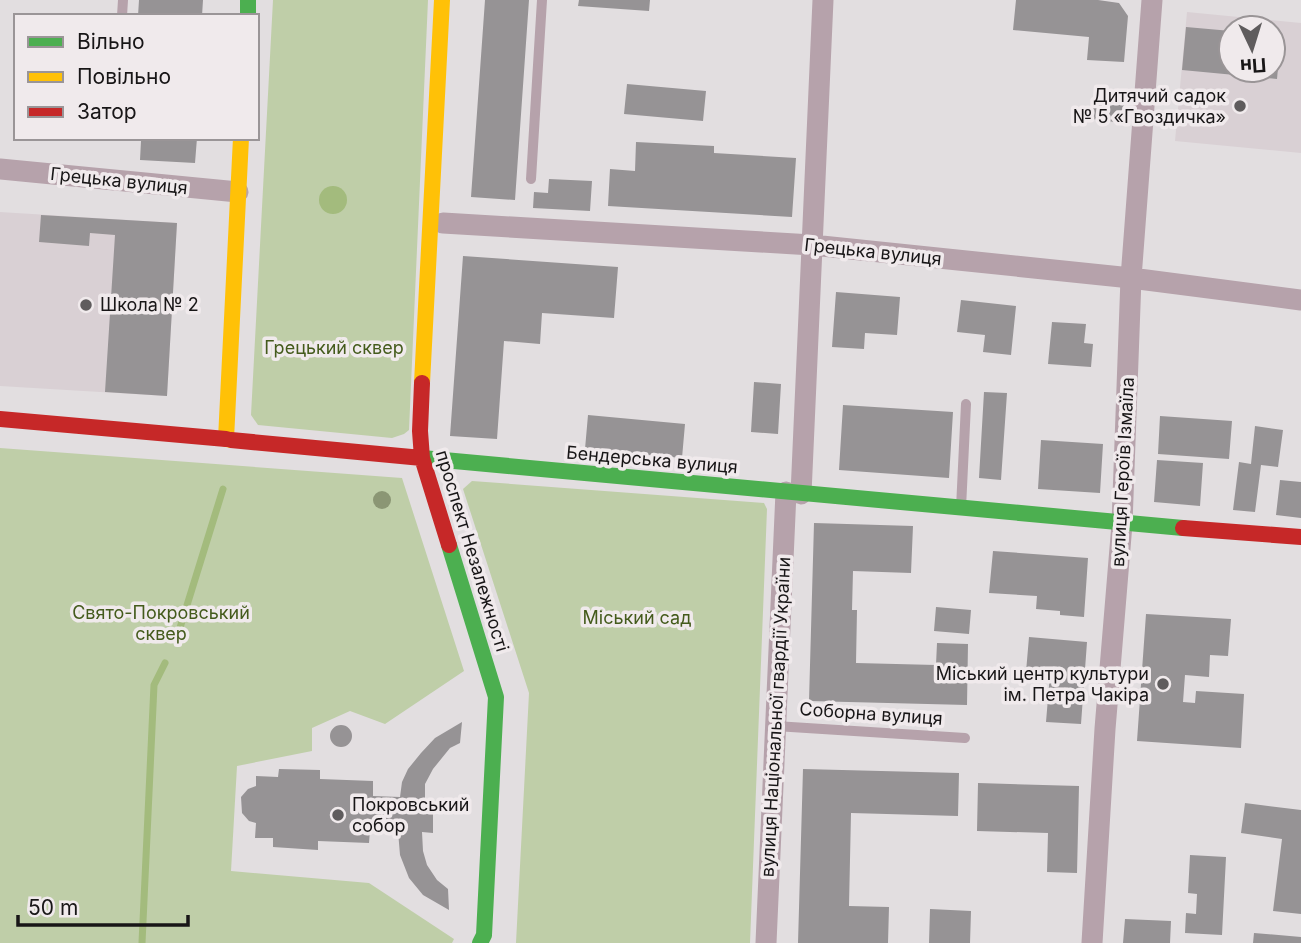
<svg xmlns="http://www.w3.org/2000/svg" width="1301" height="943" font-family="Inter,sans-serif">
	<rect width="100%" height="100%" fill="#e2dee0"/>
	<!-- built -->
	<path fill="#d9d0d4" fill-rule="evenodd" d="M1187,12L1301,23V153L1175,141ZM1231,28H1273V70H1231Z
		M0,212L177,223L167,396L0,386Z"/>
	<!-- green -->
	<path fill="#bfcea8" d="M273,0H428L409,430L404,434L392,438L258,425L251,415Z
		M0,448L402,478L464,671L385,724L350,711L312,728V751L237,766L231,871L369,883L454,939L452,943H0Z
		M472,481L764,503L767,509L750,943H516L529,693L463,489Z"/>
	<!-- water -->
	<path fill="#a3bb7d" d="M319 200a14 14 0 1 1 28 0a14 14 0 1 1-28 0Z"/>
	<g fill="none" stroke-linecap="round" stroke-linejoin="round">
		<!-- stream -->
		<path stroke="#a3bb7d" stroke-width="7" d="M179,631L223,489
			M142,943L154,685L165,663"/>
	</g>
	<!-- building -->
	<path fill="#969395" d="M139,0H203L202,16H138Z
		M485,0H529L515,200L471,197Z
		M579,0H650L649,11L578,6Z
		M1016,0H1098L1119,3L1128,16L1124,62L1087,60L1089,37L1013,30Z
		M1186,27L1231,31V70H1273V35H1281L1277,79L1182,70Z
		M627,84L706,91L703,121L624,114Z
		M1095,91L1125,95L1122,123L1092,119Z
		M135,138H197L195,163L140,160L141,141H134Z
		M636,142L714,146V153L796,158L792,217L608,206L610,169L635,171Z
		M549,179L592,181L590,211L533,208L534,192L548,193Z
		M41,215L177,223L167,396L105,392L115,235L90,233L89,246L39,242Z
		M463,256L618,267L614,318L542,313L540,344L504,341L497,439L450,436Z
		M836,292L900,297L897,335L865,333L864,349L832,347Z
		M961,300L1016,306L1011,355L983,352L985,335L957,332Z
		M1052,322L1086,324L1084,343L1093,344L1091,367L1048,364Z
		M754,382L781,384L778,434L751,432Z
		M984,392L1007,393L1001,480L979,478Z
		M843,405L953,412L949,478L839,470Z
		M588,415L685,424L682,458L585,449Z
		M1160,416L1232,421L1229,459L1158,454Z
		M1255,426L1283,430L1278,467L1261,465L1255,512L1233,510L1239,462L1251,464Z
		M1041,440L1103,444L1100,493L1038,489Z
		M1157,460L1203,463L1200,506L1154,502Z
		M1280,480L1301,482V518L1276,515Z
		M814,523L913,526L911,573L853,571L852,610H857L856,663L936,665L937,643L968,644L967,705L809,701Z
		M993,551L1088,558L1084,617L1060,615V611L1036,609L1037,596L989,593Z
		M936,607L971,610L969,634L934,631Z
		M1146,614L1231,619L1228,656L1210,655L1209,677L1185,675L1183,702L1195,703L1196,691L1244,694L1241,748L1137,741Z
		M1029,637L1087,642L1081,724L1046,722L1050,674L1026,672Z
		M462,722L460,743L450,748L433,769L425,784V798H433V833L422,832L423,851L427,865L437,880L448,889L449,910L423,895L409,878L400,855L398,831L370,830L369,843L318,841V850L273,847V838H255L256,823L249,821L242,813L241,797L248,789L256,786V776L278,777L279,769L320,770V779L373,781V796L400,797L402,782L408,769L421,753L435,738Z
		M330 736a11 11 0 1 1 22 0a11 11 0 1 1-22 0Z
		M803,769L959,773L958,816L851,813L849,906L889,907L888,943H798Z
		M978,783L1079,786L1077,873L1047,872L1048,833L977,831Z
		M1245,803L1301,810V914L1273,911L1282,839L1241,833Z
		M1190,855L1226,857L1222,935L1185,933L1186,913L1196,914L1197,894L1188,893Z
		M930,909L971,911L970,943H929Z
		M1125,919L1171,921L1170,943H1123Z
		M1254,933L1301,937V943H1253Z"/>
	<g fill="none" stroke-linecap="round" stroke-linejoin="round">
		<!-- lane -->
		<path stroke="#b6a2ab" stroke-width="10" d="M122,16L123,0
			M531,179L542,0
			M961,508L966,404
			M775,726L965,738"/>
		<!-- street -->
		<path stroke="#b6a2ab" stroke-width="21" d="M0,169L238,192
			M443,223L812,245L1131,278L1301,300
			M801,494L823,0
			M766,943L786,492
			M1092,943L1105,729L1122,524L1131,278L1152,0"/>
		<!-- fast -->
		<path stroke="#4caf50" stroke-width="16" d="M248,0V16
			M422,458L1183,528
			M449,545L496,697L484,935L480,943"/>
		<!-- slow -->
		<path stroke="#ffc107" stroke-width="16" d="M422,383L442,0
			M231,440L226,439L241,138"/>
		<!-- jam -->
		<path stroke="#c62828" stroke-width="16" d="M422,383L420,431L422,458L449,545
			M0,419L226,439
			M231,440L422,458
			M1183,528L1301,537"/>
	</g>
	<!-- trees -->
	<circle fill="#8b9674" cx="382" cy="500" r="9"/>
	<!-- markers -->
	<g fill="#5f5c5d" stroke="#f0eaec" stroke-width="2.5">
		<circle cx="1240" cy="106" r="7"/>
		<circle cx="86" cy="305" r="7"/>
		<circle cx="1163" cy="684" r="7"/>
		<circle cx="338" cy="815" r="7"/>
	</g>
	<g text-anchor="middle" stroke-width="7" stroke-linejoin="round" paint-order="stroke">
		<!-- poi labels -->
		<g font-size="18" fill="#181617" stroke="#f0eaec" text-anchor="end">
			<text x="1226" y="102">Дитячий садок<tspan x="1226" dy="21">№ 5 «Гвоздичка»</tspan></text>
			<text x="100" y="311" text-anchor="start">Школа № 2</text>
			<text x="1149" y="680">Міський центр культури<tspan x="1149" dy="21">ім. Петра Чакіра</tspan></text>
			<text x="352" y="811" text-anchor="start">Покровський<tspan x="352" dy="21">собор</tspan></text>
		</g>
		<!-- street labels -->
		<g font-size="18" fill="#181617" stroke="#f0eaec">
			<text transform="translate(119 181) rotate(6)" y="6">Грецька вулиця</text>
			<text transform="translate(873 252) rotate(6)" y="6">Грецька вулиця</text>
			<text transform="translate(652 460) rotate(5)" y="6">Бендерська вулиця</text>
			<text transform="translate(1123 472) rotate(-87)" y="6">вулиця Героїв Ізмаїла</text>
			<text transform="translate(472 551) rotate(73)" y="6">проспект Незалежності</text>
			<text transform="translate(871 714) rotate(4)" y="6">Соборна вулиця</text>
			<text transform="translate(776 717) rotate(-87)" y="6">вулиця Національної гвардії України</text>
		</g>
		<!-- park labels -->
		<g font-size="18" fill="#445b1c" stroke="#f0eaec">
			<text x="334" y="354">Грецький сквер</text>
			<text x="161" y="619">Свято-Покровський<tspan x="161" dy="21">сквер</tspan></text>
			<text x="637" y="624">Міський сад</text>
		</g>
	</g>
	<!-- legend -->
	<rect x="14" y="14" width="245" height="126" fill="#f0eaec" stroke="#9a9597" stroke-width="2"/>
	<rect x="28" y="37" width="35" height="10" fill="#4caf50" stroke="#9a9597" stroke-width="2"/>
	<text x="77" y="49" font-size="21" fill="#181617">Вільно</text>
	<rect x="28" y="72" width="35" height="10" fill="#ffc107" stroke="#9a9597" stroke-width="2"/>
	<text x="77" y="84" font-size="21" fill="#181617">Повільно</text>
	<rect x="28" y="107" width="35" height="10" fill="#c62828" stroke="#9a9597" stroke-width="2"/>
	<text x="77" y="119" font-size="21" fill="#181617">Затор</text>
	<!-- north arrow -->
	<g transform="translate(1252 49) rotate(176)"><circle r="33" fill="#f0eaec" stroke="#9a9597" stroke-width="2"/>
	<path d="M0-5L12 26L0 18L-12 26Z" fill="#5f5c5d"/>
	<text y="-10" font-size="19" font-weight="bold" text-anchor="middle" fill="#181617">Пн</text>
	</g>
	<!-- scale -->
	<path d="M18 915v10h170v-10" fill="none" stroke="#181617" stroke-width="3.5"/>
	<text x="28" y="915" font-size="21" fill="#181617" stroke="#f0eaec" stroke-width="5" paint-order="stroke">50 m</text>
</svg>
